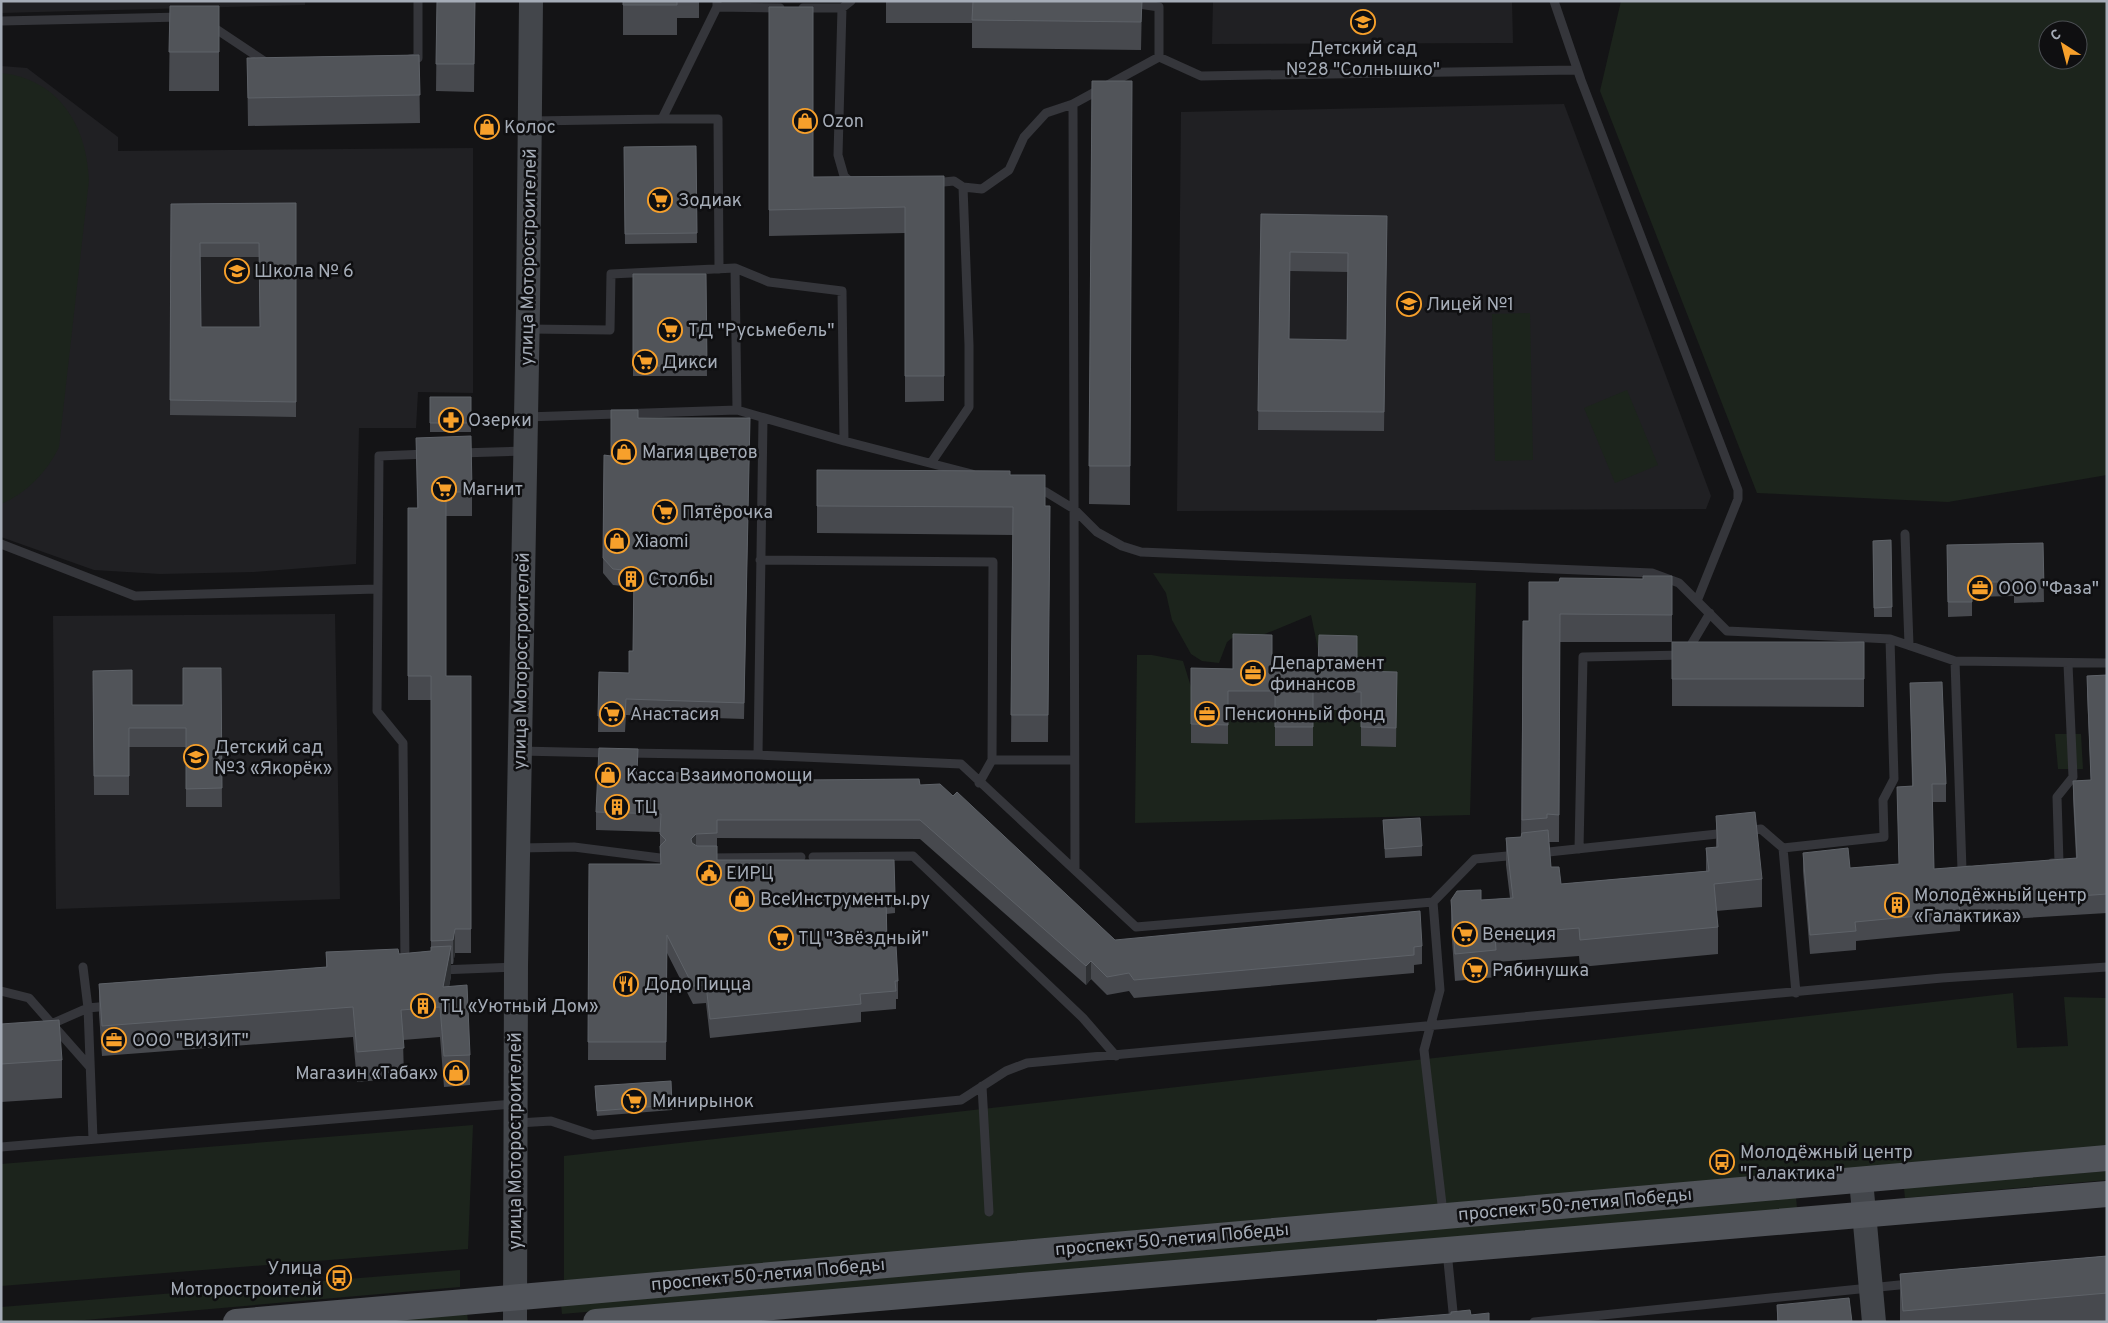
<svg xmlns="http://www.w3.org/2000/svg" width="2108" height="1323" font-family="Overpass,sans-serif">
	<rect width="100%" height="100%" fill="#141416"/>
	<!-- built -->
	<path fill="#202023" d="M1,1H305V5L1,13Z
		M1213,1H1512L1513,43L1212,44Z
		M1,66L27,68L118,137V151L473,148V393L418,392L416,428H359L356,564L254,572L160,574L94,570L1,537Z
		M1564,104L1711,496L1706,509L1177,511L1181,112Z
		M335,614L340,899L56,909L53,616Z"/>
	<!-- green -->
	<path fill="#1c241c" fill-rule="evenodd" d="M1621,1H2107V475L1948,502L1757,493L1600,91ZM2048,30H2078V60H2048Z
		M1,73C59,79 87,126 89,180L59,447C47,472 27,493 1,504Z
		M1530,313L1533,460L1495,461L1492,314Z
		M1627,390L1658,465L1615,483L1584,408Z
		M1153,573L1476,583L1470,815L1135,823L1137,655H1152L1183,661L1191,687V743L1228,710H1275V746H1312L1313,710H1361V746H1396L1319,654L1311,615L1260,636L1236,635L1227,642L1219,663L1202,661L1191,654L1172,620L1166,593Z
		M2055,734H2081L2083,769H2058Z
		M2013,993L2017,1048L2068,1046L2064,997L2107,998V1148L564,1283V1156Z
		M473,1125L468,1249L1,1286V1164Z
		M2107,1171V1180L1905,1198L1904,1188Z
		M1796,1197L1797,1208L562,1314L561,1304Z
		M460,1270V1287L62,1322H1V1307Z
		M467,1312L468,1322H364Z"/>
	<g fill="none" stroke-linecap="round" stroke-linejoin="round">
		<!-- lane -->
		<path stroke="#35363b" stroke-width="9" d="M1554,1L1581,80L1738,490V499L1697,601
			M717,7L780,8
			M803,8H842L851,1
			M842,8L838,155L844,176L853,184
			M1,21L182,17
			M210,25L267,63
			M1159,57L1201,76L1577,70
			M410,59L418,58V1
			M662,119H718L719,269
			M531,121L662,119L717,7V1
			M963,187L982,189L1009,170L1024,137L1046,113L1073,104
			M735,268L769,282L842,291L844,441
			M529,329L610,330L611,274L735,268L737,410
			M526,417L737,410L844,441L972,474
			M460,453L524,451
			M931,463L969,407V345L963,187L954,181L933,183
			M1033,489L1046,492L1074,509L1097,532L1122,546L1141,552L1652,573L1679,583L1727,631L1890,639L1955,661L2107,663
			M1905,534L1909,645
			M1,544L135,596L377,589
			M760,560L993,562L992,760L979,783
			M1955,661L1962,870H1969
			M520,751L609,753
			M627,753L758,755L961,764L1136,927L1433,902L1475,859L1518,855
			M758,755L763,419
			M992,760H1074
			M1745,831L1761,829L1783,848L1884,837L1883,800L1894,779L1890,639
			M519,848L574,847L660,858
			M1783,848L1796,993
			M1579,849L1583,657L1685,655L1710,613
			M1539,853L1727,833
			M813,857L913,856L1083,1018L1116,1056
			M706,858L801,857
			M2052,863H2059L2057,797L2073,777L2068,664
			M1075,870L1073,104L1159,57V7L1132,3
			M1433,902L1440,990L1424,1050L1443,1213
			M405,964L403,743L377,711L379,456L427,454
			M83,967L88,1008L93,1139
			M440,970L515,967
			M1,991L29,998L89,1066
			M49,1025L88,1008L109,1006
			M982,1086L989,1212
			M518,1123L551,1121L593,1135L961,1100L1006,1071L1027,1063L1942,978L2107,967
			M1,1147L514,1104
			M1447,1251L1454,1322
			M1534,1322L1909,1284"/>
		<!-- secondary -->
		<path stroke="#43464b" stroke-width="24" d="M1861,1180L1874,1322
			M515,1322L516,966L528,308L531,1"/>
		<!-- primary -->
		<path stroke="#51545a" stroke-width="26" d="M236,1322L2107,1158
			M596,1322L2107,1194"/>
	</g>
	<!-- wall -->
	<path fill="#47494e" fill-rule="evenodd" d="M437,1H475L474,92L436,91Z
		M623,1H699V18H677V35H623Z
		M886,1H1142L1141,50L972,48V23H886Z
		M170,6H219V91H169Z
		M769,7L813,177L944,176V401L905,402V233L769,236Z
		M419,55L420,123L248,126L247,58Z
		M1092,81H1132L1130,505L1089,504Z
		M696,146L697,243L625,244L624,147Z
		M296,203V417L170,415L171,204ZM200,257H259L260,327H201Z
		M1261,214L1387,216L1384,431L1258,430ZM1290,271L1348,272L1347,340L1289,339Z
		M633,274H706L707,376H633Z
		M430,397H471V432H430Z
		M638,418H750L744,719L626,715L625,732H598L599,672L629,673L633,651L634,587L613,585L603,573L604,455L611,456Z
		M416,438L472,492V516H446V676H471V953H455L453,964H451V976L449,987L470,1055V1085L444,1087L440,1037L403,1040L404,1078L357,1082L353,1037L102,1056L99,1014V984L326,967V952L399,954L431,951V700H408V508H417Z
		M817,470L1010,475L1045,506H1050L1048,742H1011L1013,535L817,533Z
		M1891,540L1892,617H1874L1873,541Z
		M2043,543L2044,602L2014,603V596L1972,597V616L1948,617L1947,545Z
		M1672,576V642H1560L1559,842H1549L1551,867L1561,884L1706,871V848H1716V816L1762,879V907L1716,911L1718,927V954L1580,967L1579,956L1496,962V977L1455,981L1451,927V900H1481L1510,898L1506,865V838L1521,837L1523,621H1529L1559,582L1643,579Z
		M1672,642H1864V707L1672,706Z
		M221,668L222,807H186V747H129V795H94L93,671L132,705H183Z
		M1191,668L1397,672L1396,747L1361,746V710H1313V746H1275V710H1228V744L1191,743Z
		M2107,675V913L2009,919V917L1960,922V931L1856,941V950L1810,954L1803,871V853L1850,868L1899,864L1897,787L1912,786L1910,683L1946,784V802H1932L1934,869L2076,858L2073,799V781L2091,780L2087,694V676Z
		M689,781L920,785L953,796L1115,940L1422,946V964L1414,965V973L1134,998L1129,991L1107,995L1091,979L1086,985L920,839L717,838V860L895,895V913L886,914L887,945L898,981V999H896V1009L861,1012V1022L710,1038L706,1003L693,1004L667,953L666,1060H588L589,864H660V832L596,830V812Z
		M1383,820L1422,846V856L1385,858Z
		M1,1024L62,1060V1098L1,1102Z
		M595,1091L672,1105V1110L597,1116Z
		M2107,1256V1322H1900V1274Z
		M1777,1305L1852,1322H1777Z"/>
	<!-- shaded-wall -->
	<path fill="#2e3033" d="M696,834V852L691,858V839Z
		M455,929V953L453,964V940Z
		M451,946V976L443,1017V987Z
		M1091,961V979L1086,985V966Z"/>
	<!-- building -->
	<path fill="#515459" stroke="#5e6268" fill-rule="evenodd" d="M437,1H475L474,64H436Z
		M623,1H677V5H623Z
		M973,1H1142L1141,22L972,20Z
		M170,6H219V52H169Z
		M769,7H813V177L944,176V376H905V207L769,210Z
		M419,55L420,95L248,98L247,58Z
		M1092,81H1132L1130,466H1089Z
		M696,146L697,233L625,234L624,147Z
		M296,203V402L170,400L171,204ZM200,243H259L260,327H201Z
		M1261,214L1387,216L1384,412L1258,411ZM1290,252L1348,253L1347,340L1289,339Z
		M633,274H706L707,366H633Z
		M430,397H471V423H430Z
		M611,410H638V418H750L744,703L626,699L625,717L598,716L599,672L629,673V651H633L634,571L613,569L603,558L604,455L611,456Z
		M471,436L472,492H446V676H471V929H455L453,940L431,941V676H408V508H418L416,438Z
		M817,470L1010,471V475H1045V506H1050L1048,715H1011L1013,507L817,506Z
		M1891,540L1892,607L1874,608L1873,541Z
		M2043,543L2044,588L2014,589V582H1972V602H1948L1947,545Z
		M1643,576H1672V615L1560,614L1559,815L1547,814V818L1522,820L1523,621H1529V582H1559L1560,578L1643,579Z
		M1233,634L1272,635V670H1318L1319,635L1357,636V671L1397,672L1396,728L1361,727V692L1313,691V727H1275V691H1228V725L1191,724V668L1233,669Z
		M1672,642H1864V679H1672Z
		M183,668H221L222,788L186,789V728H129V776H94L93,671L132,670V705H183Z
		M2107,675V894L2009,901V899L1959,903L1960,912L1855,922L1856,931L1810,935L1803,853L1848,848L1850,868L1899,864L1897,787L1913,786L1910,683L1942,682L1946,784H1932L1934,869L2077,858L2073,781L2091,780L2087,676Z
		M599,748L638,749L637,772L689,773V781L919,779L920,785L940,784L953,796L957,792L1115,940L1420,911L1422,946L1414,947V955L1134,980L1129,973L1107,977L1091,961L1086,966L920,820H717V833L696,834L691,839L692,843L697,846H717V860H894L895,895L886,896L887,945H896L898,981H895L896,991L860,994L861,1004L710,1019L706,985L693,986L667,935L666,1042H588L589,864H661L660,846L666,840L660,834L661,814L596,812Z
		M1755,812L1762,879L1714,884L1718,927L1580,940L1579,928L1495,935L1496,950L1455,954L1451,900L1457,891L1481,890V900L1513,898L1506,838L1521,837L1522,833L1548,830L1551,867H1559L1561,884L1709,871L1706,848L1718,847L1716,816Z
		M1420,818L1422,846L1385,849L1383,820Z
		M451,946L443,987L467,985L470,1055L444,1056L440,1007L401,1010L404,1048L357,1052L353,1007L102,1026L99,984L327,967L326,952L398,949L399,954L431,951V947Z
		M59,1020L62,1060L1,1064V1024Z
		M671,1081L672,1105L597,1111L595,1086Z
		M2107,1256V1293L1903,1311L1900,1274Z
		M1849,1298L1852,1322H1778L1777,1305Z
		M1470,1310L1471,1315L1489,1313V1322H1377V1320L1451,1314V1312Z"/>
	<!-- icons -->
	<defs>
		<symbol id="school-ring" viewBox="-11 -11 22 22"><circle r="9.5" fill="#0f0f11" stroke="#f7a02b" stroke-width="1.5"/><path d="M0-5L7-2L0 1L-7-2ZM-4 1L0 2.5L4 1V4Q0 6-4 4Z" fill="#f7a02b"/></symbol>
		<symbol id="shop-ring" viewBox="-11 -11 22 22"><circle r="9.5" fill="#0f0f11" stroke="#f7a02b" stroke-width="1.5"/><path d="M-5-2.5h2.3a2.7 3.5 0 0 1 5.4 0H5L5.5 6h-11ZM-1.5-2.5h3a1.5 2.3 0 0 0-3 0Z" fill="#f7a02b"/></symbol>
		<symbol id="supermarket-ring" viewBox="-11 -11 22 22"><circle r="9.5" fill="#0f0f11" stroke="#f7a02b" stroke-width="1.5"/><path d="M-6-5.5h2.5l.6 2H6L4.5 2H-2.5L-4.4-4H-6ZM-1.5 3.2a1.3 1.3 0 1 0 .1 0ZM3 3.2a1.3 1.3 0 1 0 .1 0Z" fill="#f7a02b"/></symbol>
		<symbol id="pharmacy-ring" viewBox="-11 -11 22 22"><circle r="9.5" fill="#0f0f11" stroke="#f7a02b" stroke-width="1.5"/><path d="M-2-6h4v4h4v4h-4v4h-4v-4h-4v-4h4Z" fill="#f7a02b"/></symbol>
		<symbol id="building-ring" viewBox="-11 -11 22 22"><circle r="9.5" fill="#0f0f11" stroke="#f7a02b" stroke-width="1.5"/><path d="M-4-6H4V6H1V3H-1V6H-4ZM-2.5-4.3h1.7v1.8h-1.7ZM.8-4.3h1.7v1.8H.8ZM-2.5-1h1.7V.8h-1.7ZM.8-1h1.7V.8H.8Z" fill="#f7a02b"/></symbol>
		<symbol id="office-ring" viewBox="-11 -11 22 22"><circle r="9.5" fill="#0f0f11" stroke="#f7a02b" stroke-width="1.5"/><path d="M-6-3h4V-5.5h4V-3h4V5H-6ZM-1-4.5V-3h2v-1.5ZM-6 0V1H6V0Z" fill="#f7a02b"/></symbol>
		<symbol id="civic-ring" viewBox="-11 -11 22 22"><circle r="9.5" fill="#0f0f11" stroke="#f7a02b" stroke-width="1.5"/><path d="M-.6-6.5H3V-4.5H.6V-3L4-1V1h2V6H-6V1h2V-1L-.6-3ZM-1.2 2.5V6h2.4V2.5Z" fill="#f7a02b"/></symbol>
		<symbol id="restaurant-ring" viewBox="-11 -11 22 22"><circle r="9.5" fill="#0f0f11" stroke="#f7a02b" stroke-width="1.5"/><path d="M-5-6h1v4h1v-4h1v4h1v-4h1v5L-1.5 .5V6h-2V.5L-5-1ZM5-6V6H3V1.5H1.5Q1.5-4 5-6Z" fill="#f7a02b"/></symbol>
		<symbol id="bus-ring" viewBox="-11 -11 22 22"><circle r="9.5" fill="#0f0f11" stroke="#f7a02b" stroke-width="1.5"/><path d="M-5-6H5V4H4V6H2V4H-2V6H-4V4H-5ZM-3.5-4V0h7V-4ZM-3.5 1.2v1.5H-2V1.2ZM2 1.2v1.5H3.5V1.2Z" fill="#f7a02b"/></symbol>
	</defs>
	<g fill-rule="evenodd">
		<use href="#school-ring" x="1349" y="8" width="28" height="28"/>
		<use href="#shop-ring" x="791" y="107" width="28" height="28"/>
		<use href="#shop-ring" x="473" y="113" width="28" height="28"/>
		<use href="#supermarket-ring" x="646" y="186" width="28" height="28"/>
		<use href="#school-ring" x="223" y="257" width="28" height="28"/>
		<use href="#school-ring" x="1395" y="290" width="28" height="28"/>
		<use href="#supermarket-ring" x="656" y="316" width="28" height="28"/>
		<use href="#supermarket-ring" x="631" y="348" width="28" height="28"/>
		<use href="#pharmacy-ring" x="437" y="406" width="28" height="28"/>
		<use href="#shop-ring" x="610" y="438" width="28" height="28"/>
		<use href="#supermarket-ring" x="430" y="475" width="28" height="28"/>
		<use href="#supermarket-ring" x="651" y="498" width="28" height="28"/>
		<use href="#shop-ring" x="603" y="527" width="28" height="28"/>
		<use href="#building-ring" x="617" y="565" width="28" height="28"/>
		<use href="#office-ring" x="1966" y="574" width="28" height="28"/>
		<use href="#office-ring" x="1239" y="659" width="28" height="28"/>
		<use href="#supermarket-ring" x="598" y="700" width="28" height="28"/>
		<use href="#office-ring" x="1193" y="700" width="28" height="28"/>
		<use href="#school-ring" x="182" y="743" width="28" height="28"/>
		<use href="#shop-ring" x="594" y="761" width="28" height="28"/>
		<use href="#building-ring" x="603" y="793" width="28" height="28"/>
		<use href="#civic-ring" x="695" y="859" width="28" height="28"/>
		<use href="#shop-ring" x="728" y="885" width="28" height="28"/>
		<use href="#building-ring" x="1883" y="891" width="28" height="28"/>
		<use href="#supermarket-ring" x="1451" y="920" width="28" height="28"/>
		<use href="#supermarket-ring" x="767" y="924" width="28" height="28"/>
		<use href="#supermarket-ring" x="1461" y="956" width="28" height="28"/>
		<use href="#restaurant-ring" x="612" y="970" width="28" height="28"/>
		<use href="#building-ring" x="409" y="992" width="28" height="28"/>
		<use href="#office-ring" x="100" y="1026" width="28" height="28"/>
		<use href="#shop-ring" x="442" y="1059" width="28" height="28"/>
		<use href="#supermarket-ring" x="620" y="1087" width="28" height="28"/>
		<use href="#bus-ring" x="1708" y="1148" width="28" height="28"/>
		<use href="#bus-ring" x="325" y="1264" width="28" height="28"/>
	</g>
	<g text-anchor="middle" stroke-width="5" stroke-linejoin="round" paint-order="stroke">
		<!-- poi labels -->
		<g font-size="18" fill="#a5acb7" stroke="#0f0f11" text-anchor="start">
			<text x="1363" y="54" text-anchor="middle">Детский сад<tspan x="1363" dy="21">№28 "Солнышко"</tspan></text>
			<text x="822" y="127">Ozon</text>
			<text x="504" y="133">Колос</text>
			<text x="678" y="206">Зодиак</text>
			<text x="254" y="277">Школа № 6</text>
			<text x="1426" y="310">Лицей №1</text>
			<text x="688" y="336">ТД "Русьмебель"</text>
			<text x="662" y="368">Дикси</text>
			<text x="468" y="426">Озерки</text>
			<text x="642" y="458">Магия цветов</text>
			<text x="462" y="495">Магнит</text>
			<text x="682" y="518">Пятёрочка</text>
			<text x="634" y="547">Xiaomi</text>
			<text x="648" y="585">Столбы</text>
			<text x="1998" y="594">ООО "Фаза"</text>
			<text x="1270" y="669">Департамент<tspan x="1270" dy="21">финансов</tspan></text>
			<text x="630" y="720">Анастасия</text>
			<text x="1224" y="720">Пенсионный фонд</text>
			<text x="214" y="753">Детский сад<tspan x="214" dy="21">№3 «Якорёк»</tspan></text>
			<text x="626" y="781">Касса Взаимопомощи</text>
			<text x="634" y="813">ТЦ</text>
			<text x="726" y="879">ЕИРЦ</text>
			<text x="1914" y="901">Молодёжный центр<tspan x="1914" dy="21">«Галактика»</tspan></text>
			<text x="760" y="905">ВсеИнструменты.ру</text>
			<text x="1482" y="940">Венеция</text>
			<text x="798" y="944">ТЦ "Звёздный"</text>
			<text x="1492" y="976">Рябинушка</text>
			<text x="644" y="990">Додо Пицца</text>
			<text x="440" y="1012">ТЦ «Уютный Дом»</text>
			<text x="132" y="1046">ООО "ВИЗИТ"</text>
			<text x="438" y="1079" text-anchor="end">Магазин «Табак»</text>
			<text x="652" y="1107">Минирынок</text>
			<text x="1740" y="1158">Молодёжный центр<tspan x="1740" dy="21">"Галактика"</tspan></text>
			<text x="322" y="1274" text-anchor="end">Улица<tspan x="322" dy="21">Моторостроителй</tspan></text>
		</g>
		<!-- street labels -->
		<g font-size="18" fill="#a5acb7" stroke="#0f0f11">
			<text transform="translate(528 257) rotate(-89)" y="6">улица Моторостроителей</text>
			<text transform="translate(521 661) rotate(-89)" y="6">улица Моторостроителей</text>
			<text transform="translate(515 1141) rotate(-90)" y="6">улица Моторостроителей</text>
			<text transform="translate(1575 1204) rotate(-5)" y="6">проспект 50-летия Победы</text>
			<text transform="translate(1172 1239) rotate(-5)" y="6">проспект 50-летия Победы</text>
			<text transform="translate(768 1274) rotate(-5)" y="6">проспект 50-летия Победы</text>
		</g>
	</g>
	<!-- border -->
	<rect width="2108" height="1323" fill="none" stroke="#a5acb7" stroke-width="5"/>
	<!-- north arrow -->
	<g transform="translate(2063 45) rotate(324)"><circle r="24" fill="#0f0f11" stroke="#4b4e53"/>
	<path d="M0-4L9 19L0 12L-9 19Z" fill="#f7a02b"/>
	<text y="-8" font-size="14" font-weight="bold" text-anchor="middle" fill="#a5acb7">С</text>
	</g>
</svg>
